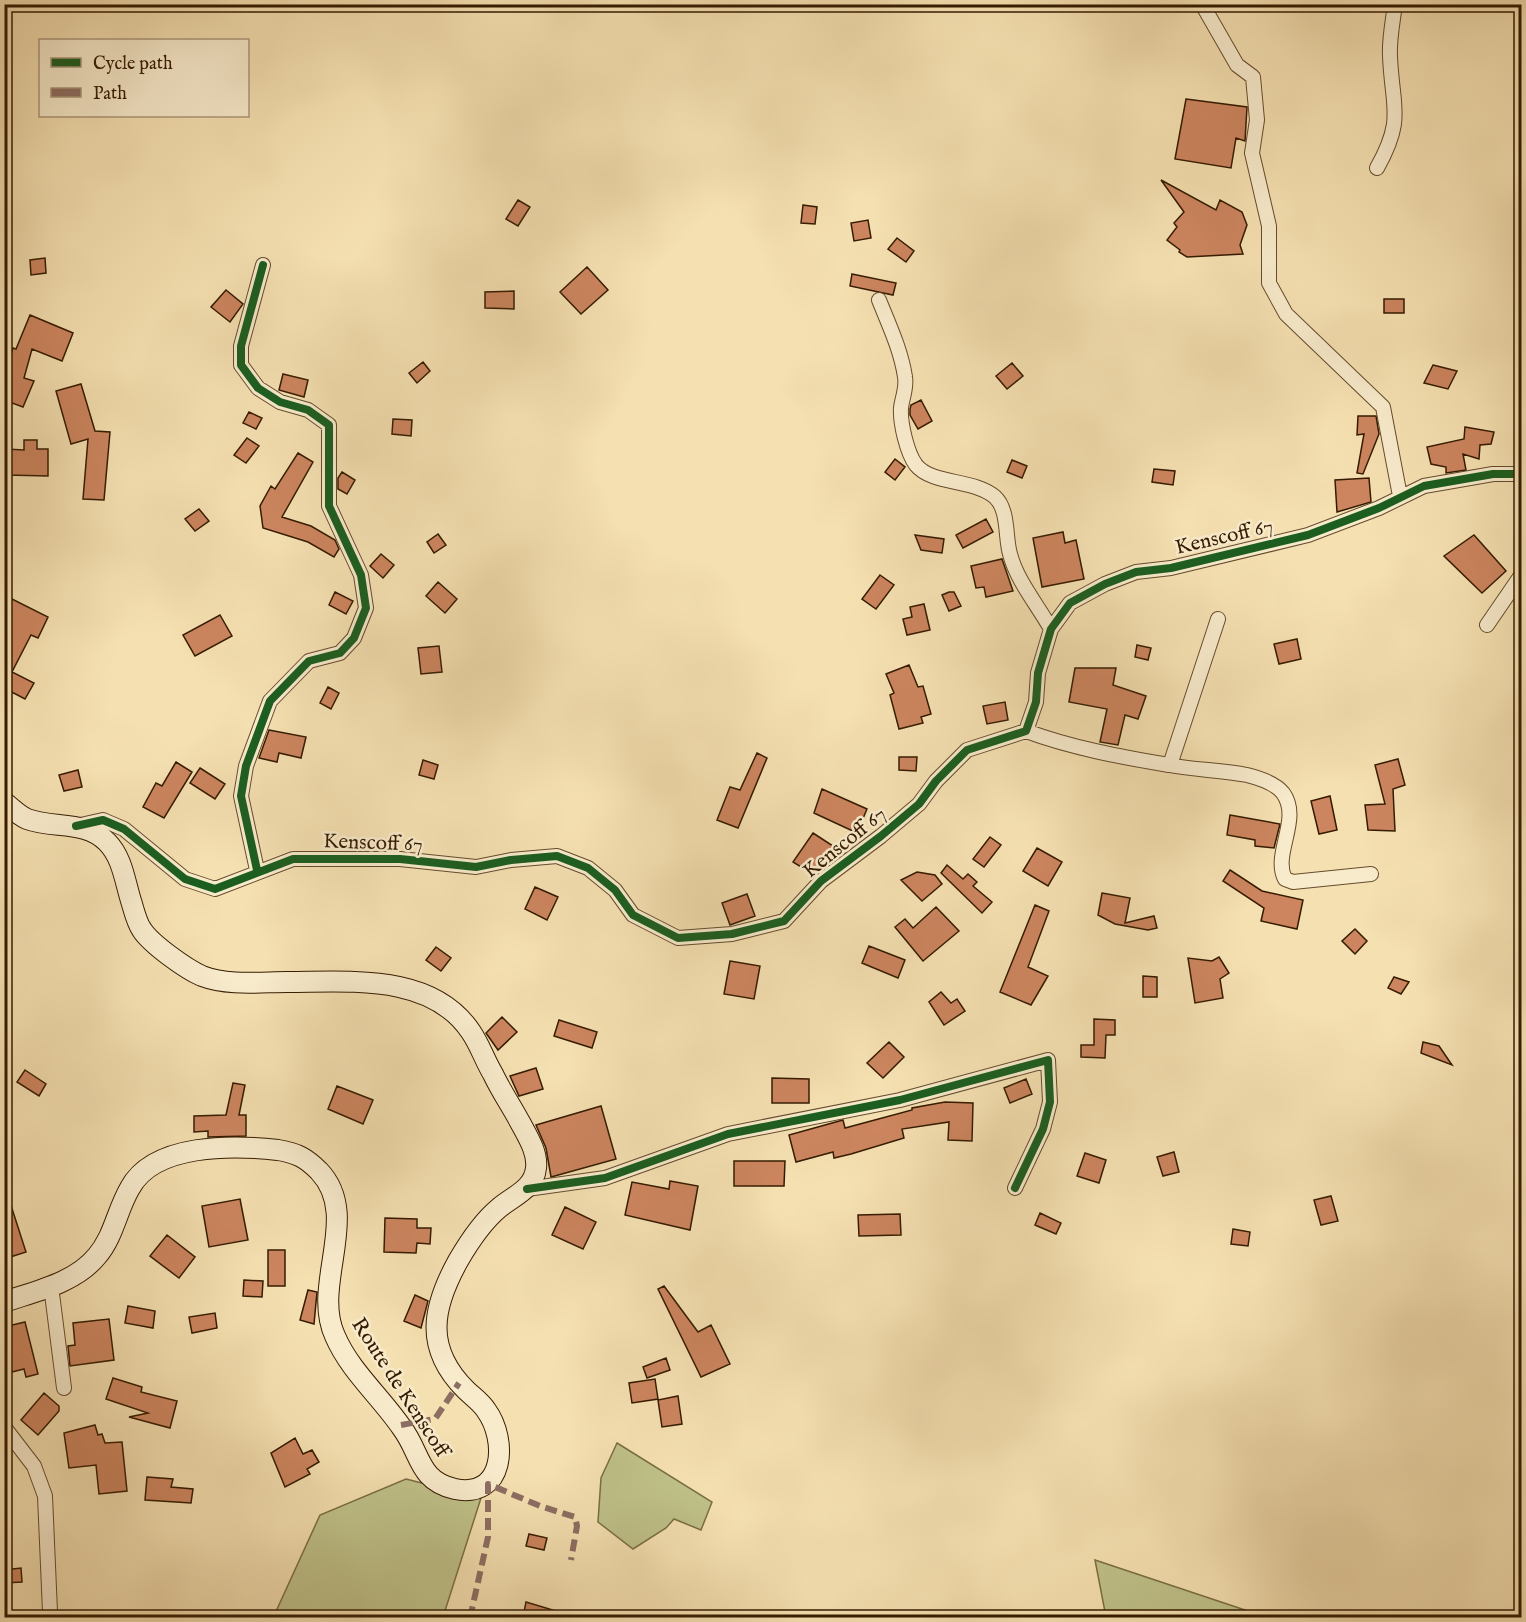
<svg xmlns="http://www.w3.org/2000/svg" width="1526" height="1622" font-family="'IM FELL English',serif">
	<rect width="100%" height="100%" fill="#f5e0b1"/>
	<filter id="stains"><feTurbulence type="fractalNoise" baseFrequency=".00333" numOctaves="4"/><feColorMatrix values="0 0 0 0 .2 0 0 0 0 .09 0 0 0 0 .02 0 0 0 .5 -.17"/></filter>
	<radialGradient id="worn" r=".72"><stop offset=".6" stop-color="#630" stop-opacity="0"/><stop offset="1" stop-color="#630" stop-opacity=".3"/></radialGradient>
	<!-- green -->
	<path fill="#bfc189" stroke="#7a6e44" stroke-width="1.5" d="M617,1443L712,1502L701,1530L674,1519L666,1528L633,1549L598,1522L601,1478Z
		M406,1479L481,1498L443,1617L273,1618L320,1515Z
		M1095,1560L1266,1617H1106Z"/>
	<!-- building -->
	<path fill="#cc855f" stroke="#351b00" stroke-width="1.5" d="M1186,99L1247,107L1245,141L1236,138L1231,168L1175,159Z
		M1161,180L1216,210L1220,200L1242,212L1247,225L1240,245L1243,254L1187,257L1179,252L1180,250L1167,240L1177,227L1174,223L1184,212Z
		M518,200L530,207L518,226L506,219Z
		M803,205L817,207L815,224L801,223Z
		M868,220L871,238L854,241L851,223Z
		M897,238L914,251L906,262L888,249Z
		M45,258L46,273L31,275L30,260Z
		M587,267L608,290L581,314L560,292Z
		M852,274L896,283L893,295L850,286Z
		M226,290L243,304L230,322L211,307Z
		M514,291V309L485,308V292Z
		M1384,299H1404V313H1384Z
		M30,315L73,333L62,361L32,349L24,378L34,381L23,407L4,400V384L10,372L6,371L13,348L16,349Z
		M423,362L430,371L417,383L409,373Z
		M1012,363L1023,376L1007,389L996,376Z
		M1433,365L1457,371L1448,389L1424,383Z
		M283,374L308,380L304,397L279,390Z
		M81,384L95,431L110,432L104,500L83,499L88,439L71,444L56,391Z
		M921,400L932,421L918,429L910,415V409L911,405Z
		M249,412L262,418L256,429L243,423Z
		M1358,416H1376L1379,434L1363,474L1357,473L1364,434L1357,435Z
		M393,419L412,420L411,436L392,434Z
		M1465,427L1494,432L1491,444L1480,445L1479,459L1463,454L1466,470L1446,473V467L1431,464L1427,447L1464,439Z
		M247,438L259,446L246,463L234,455Z
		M24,440H37V449H48V476L6,475V449L24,450Z
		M298,453L313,462L282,517L311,526L335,540L339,549L334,557L308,542L263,528L260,506L271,486L275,489Z
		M895,459L905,467L895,480L885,472Z
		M1012,460L1027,466L1022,478L1007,472Z
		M1154,469L1175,471L1173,485L1152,482Z
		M342,472L355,480L347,494L338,489V478Z
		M1369,478L1371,502L1337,512L1335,480Z
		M199,509L209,521L195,531L185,519Z
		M986,519L993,532L963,548L956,535Z
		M1063,532L1065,543L1076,540L1084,579L1042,587L1033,538Z
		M438,534L446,545L434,553L427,542Z
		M915,535L944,539L942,553L921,550Z
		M1474,535L1506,571L1482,593L1444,556Z
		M381,554L394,565L383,578L370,566Z
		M1002,559L1013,591L986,597L984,587L976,588L971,566Z
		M880,575L894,585L876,609L862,599Z
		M438,582L457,599L445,613L426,596Z
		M335,592L353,601L346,614L329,605Z
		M949,592H954L961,606L949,611L942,595Z
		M4,595L48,617L38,638L31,635L12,672L34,683L25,699L4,688Z
		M924,604L930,630L907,635L903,619L912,617L910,607Z
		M220,615L232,636L195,656L183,635Z
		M1297,639L1301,659L1279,664L1274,644Z
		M1137,645L1151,648L1148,660L1135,657Z
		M439,646L442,672L421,674L418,648Z
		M909,665L918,687L923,686L931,714L921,717L923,723L899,729L890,695L894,693L886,674Z
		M1075,668H1116L1113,685L1146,696L1138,719L1125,715L1118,745L1100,742L1107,709L1069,702Z
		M328,687L339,693L331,709L320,703Z
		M1005,702L1008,720L987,724L983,706Z
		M269,730L306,737L301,758L279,753L277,762L259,758Z
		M757,753L767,758L738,828L717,820L730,787L740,790Z
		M899,757H917L916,771L899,770Z
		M1398,759L1405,785L1393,789L1395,831L1368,830L1365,805L1385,804L1375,765Z
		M423,760L438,765L434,779L419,775Z
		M176,762L192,772L164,818L143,807L156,783L162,786Z
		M200,768L225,784L215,799L190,783Z
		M78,770L82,787L64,791L59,775Z
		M822,789L867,809L857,833L814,813Z
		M1330,796L1337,830L1319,834L1311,801Z
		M1230,815L1280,824L1274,848L1255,846V840L1227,835Z
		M813,833L836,848L814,875L793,862Z
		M990,837L1001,845L984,867L973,859Z
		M1037,848L1062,862L1048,886L1023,871Z
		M947,865L963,879L968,874L977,882L973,886L992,902L982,913L941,873Z
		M1230,870L1262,891L1303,900L1297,929L1261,921L1264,908L1223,881Z
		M917,872L935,875L942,884L922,901L901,880Z
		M535,887L558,897L547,920L525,909Z
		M1102,893L1130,898L1125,923L1154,916L1157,928L1148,930L1115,924L1098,915Z
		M747,894L755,916L730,925L722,903Z
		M1035,905L1049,911L1028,967L1048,976L1031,1005L1000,992Z
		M936,907L959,931L923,961L895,927L905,919L913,928Z
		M1355,929L1367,941L1355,954L1342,941Z
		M869,946L905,960L898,978L862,963Z
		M436,947L451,958L441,971L426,960Z
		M1219,957L1229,973L1220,979L1223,998L1195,1003L1188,958L1212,961Z
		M730,961L760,966L754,999L724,994Z
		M1143,976L1157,977V997H1143Z
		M1394,977L1409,982L1401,994L1388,988Z
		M941,992L951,1003L957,999L965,1011L944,1025L929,1002Z
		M502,1017L517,1032L498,1050L486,1033Z
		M1094,1019L1115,1020V1035H1106L1105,1058L1081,1057V1045H1094Z
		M559,1020L597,1032L592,1048L554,1036Z
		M889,1042L904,1057L883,1078L867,1063Z
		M1423,1042L1439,1046L1452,1065L1421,1053Z
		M536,1068L543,1089L519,1096L510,1076Z
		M25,1070L46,1084L39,1096L17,1082Z
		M772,1078L809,1079V1103H772Z
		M1026,1079L1032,1094L1010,1103L1004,1088Z
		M233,1083L245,1085L239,1115H246V1136L208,1137V1131L194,1132V1116L226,1115Z
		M337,1086L373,1100L363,1124L328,1109Z
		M945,1102L973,1103L972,1141L948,1140L949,1122L902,1129L904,1138L851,1154L834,1158L833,1152L796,1162L789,1135L843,1120L845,1128L912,1110V1108Z
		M601,1106L616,1159L551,1177L546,1148L536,1125Z
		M1174,1152L1179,1172L1163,1176L1157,1157Z
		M1085,1153L1106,1160L1099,1183L1077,1176Z
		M734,1161H785L784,1186H734Z
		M670,1181L698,1186L690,1230L625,1215L632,1182L669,1189Z
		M7,1193L26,1252L4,1259V1194Z
		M1331,1196L1338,1221L1321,1225L1314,1200Z
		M240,1199L248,1240L209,1247L202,1206Z
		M565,1207L596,1222L583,1249L552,1235Z
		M1040,1213L1061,1223L1056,1234L1035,1225Z
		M900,1214L901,1235L859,1236L858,1215Z
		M385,1218L417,1219V1228H431L430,1244L417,1243L416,1253L384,1252Z
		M1233,1229L1250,1232L1248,1246L1231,1244Z
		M167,1235L195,1257L179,1278L150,1256Z
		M268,1250H285V1286H268Z
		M244,1280L263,1281L262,1297L243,1296Z
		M664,1286L698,1332L711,1325L730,1364L701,1377L658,1289Z
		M308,1290L317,1292L314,1324L300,1320Z
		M415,1295L428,1301L421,1328L404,1321Z
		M128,1306L155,1311L153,1328L125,1323Z
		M215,1313L217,1328L192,1333L189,1317Z
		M109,1319L114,1360L70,1366L68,1346L75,1345L73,1323Z
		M25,1322L38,1374L26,1377L24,1369L4,1374V1342L8,1341L4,1327Z
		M666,1358L670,1370L647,1378L643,1367Z
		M113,1378L142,1387L141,1392L177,1401L170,1428L129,1417L148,1413L106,1399Z
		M655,1379L658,1399L632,1403L629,1383Z
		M44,1393L59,1406V1411L38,1435L21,1420Z
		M678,1396L682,1424L662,1427L658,1400Z
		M95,1425L98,1435L102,1434L105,1443L122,1442L127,1491L99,1494L96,1465L69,1468L64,1433Z
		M295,1438L303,1454L312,1450L319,1462L307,1469L310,1474L285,1487L271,1453Z
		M147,1477L173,1479L171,1487L193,1489L191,1503L145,1500Z
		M529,1534L547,1538L544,1550L526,1546Z
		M21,1568L22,1582L4,1583V1570Z
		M526,1602L566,1614L565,1617H523Z"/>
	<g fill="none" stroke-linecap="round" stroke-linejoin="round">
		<defs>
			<path id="street" d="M1202,4L1237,65L1253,77L1257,120L1252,153L1269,226V283L1286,314L1383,407L1400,496
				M1377,168C1405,118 1392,108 1390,56C1389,39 1393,21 1395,4
				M879,300C889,325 901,350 905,377C907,388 902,398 901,408C900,423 907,453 916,465C932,485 975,479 995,497C1009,510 1005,537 1010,554C1017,581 1037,604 1051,629
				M1487,625L1522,574
				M1026,731C1072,748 1121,757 1169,765C1195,770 1221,770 1247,775C1259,778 1275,783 1283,793C1302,819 1272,854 1285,879L1293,882L1371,874
				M1170,765L1218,619
				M76,826L103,820L124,829L185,879L215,889L293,859H400L476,867L511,860L557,856L588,868L615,890L633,915L678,938L732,934L784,921L821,881L881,836L919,804L936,781L967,750L1026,731L1036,702L1038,673L1051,629L1070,603L1105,584L1136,572L1171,568L1308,535L1379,508L1424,486L1493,474H1522
				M257,870L241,796L246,766L270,701L309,661L340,653L354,638L366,608L361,575L329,506V425L308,410L280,402L258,388L241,365V346L263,265
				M527,1189L605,1178L728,1134L900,1100L1048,1060L1050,1102L1043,1129L1015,1188
				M51,1286L64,1388
				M4,1427L34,1466L45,1496L50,1612"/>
			<path id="secondary" d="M4,802C12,808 18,815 27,819C54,829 85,820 107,842C123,858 125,883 132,904C134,911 137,923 142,930C151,944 186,969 202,976C228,986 261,982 287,982C350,982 432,973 471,1032C480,1045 485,1061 493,1074C501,1091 512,1107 521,1124C528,1137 538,1153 536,1168C534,1189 513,1196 499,1208C482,1222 469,1242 458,1261C432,1308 424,1348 466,1390C472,1396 481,1402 486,1410C508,1440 505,1499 455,1489C418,1481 421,1453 402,1428C381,1397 350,1371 335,1336C311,1284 362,1216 319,1171C306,1158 297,1153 278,1150C234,1145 154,1143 130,1188C117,1210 114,1236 97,1256C75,1283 36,1291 4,1302"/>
		</defs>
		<!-- street casing -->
		<use href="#street" stroke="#654c2c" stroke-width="16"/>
		<!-- secondary casing -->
		<use href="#secondary" stroke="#351b00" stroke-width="22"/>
		<!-- street -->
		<use href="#street" stroke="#f8ebcc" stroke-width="14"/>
		<!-- secondary -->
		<use href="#secondary" stroke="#f8ebcc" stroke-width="20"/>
		<!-- quiet -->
		<path stroke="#8d6e63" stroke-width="6" stroke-dasharray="12 6" stroke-linecap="butt" d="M401,1425L435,1419L459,1383
			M470,1618L488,1537V1484L540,1506L575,1517L577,1526L571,1560"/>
		<defs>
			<path id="cycleway" d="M76,826L103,820L124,829L185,879L215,889L293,859H400L476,867L511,860L557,856L588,868L615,890L633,915L678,938L732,934L784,921L821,881L881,836L919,804L936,781L967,750L1026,731L1036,702L1038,673L1051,629L1070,603L1105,584L1136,572L1171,568L1308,535L1379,508L1424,486L1493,474H1522
				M257,870L241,796L246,766L270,701L309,661L340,653L354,638L366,608L361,575L329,506V425L308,410L280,402L258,388L241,365V346L263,265
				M527,1189L605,1178L728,1134L900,1100L1048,1060L1050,1102L1043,1129L1015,1188"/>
		</defs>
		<!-- cycleway casing -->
		<use href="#cycleway" stroke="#f8ebcc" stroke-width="11"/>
		<!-- cycleway -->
		<use href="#cycleway" stroke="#1b5e20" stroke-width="8"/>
	</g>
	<g text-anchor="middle" stroke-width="5" stroke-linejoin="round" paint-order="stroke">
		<!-- street labels -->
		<g font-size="21" fill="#351b00" stroke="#f8ebcc">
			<text transform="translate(1224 536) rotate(-13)" y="7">Kenscoff 67</text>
			<text transform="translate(373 842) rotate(2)" y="7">Kenscoff 67</text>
			<text transform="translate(844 842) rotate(-39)" y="7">Kenscoff 67</text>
			<text transform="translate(401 1387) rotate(57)" y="7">Route de Kenscoff</text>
		</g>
	</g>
	<!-- margin -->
	<rect width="1526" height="1622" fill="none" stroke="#f5e0b1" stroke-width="24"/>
	<rect x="6" y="6" width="1514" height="1610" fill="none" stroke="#351b00" stroke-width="3"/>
	<rect x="12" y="12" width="1502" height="1598" fill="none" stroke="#351b00" stroke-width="1.5"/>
	<!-- legend -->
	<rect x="39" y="39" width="210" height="78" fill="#f8ebcc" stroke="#aa987a" stroke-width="1.5"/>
	<rect x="51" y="58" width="30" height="9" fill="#1b5e20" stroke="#aa987a" stroke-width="1.5"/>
	<text x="93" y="69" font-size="18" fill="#351b00">Cycle path</text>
	<rect x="51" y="88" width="30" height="9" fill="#8d6e63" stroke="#aa987a" stroke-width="1.5"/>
	<text x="93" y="99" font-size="18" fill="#351b00">Path</text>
	<rect width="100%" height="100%" filter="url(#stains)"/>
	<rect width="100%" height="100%" fill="url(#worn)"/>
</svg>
